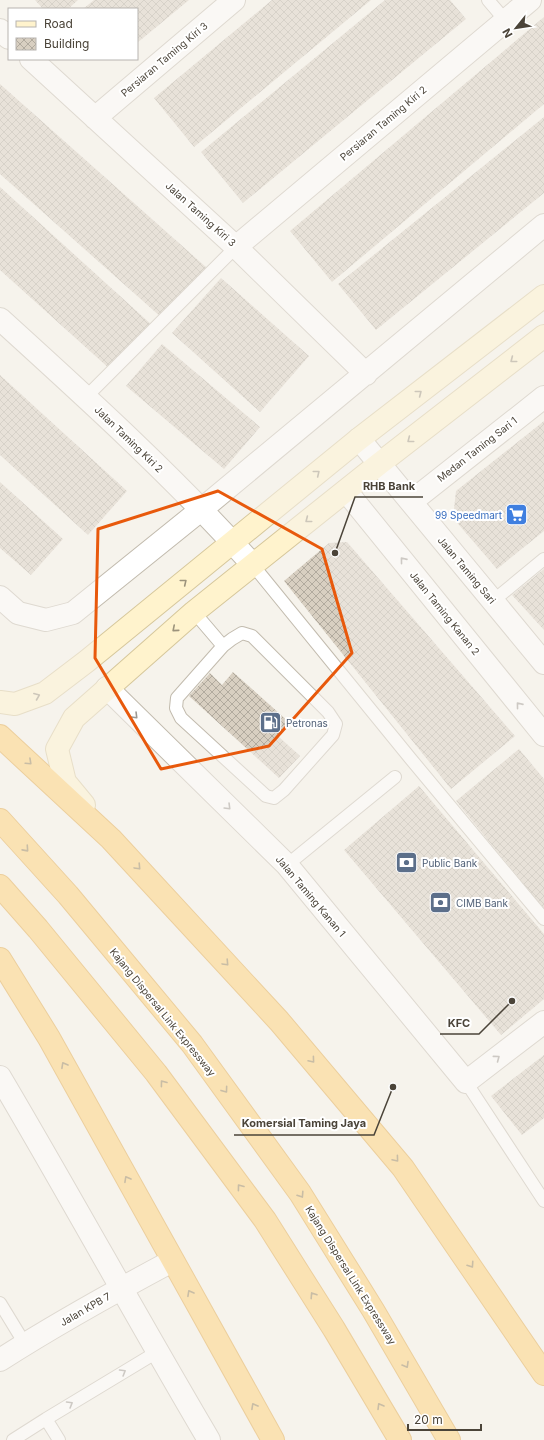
<svg xmlns="http://www.w3.org/2000/svg" width="544" height="1440" font-family="Inter,sans-serif">
	<defs>
		<pattern id="building-cross-hatch" width="8" height="8" patternUnits="userSpaceOnUse"><rect width="8" height="8" fill="#d8cfc1"/><path d="M0 0l8 8M0 8l8-8" fill="none" stroke="#b1aa9e"/></pattern>
	</defs>
	<rect width="100%" height="100%" fill="#f6f3ec"/>
	<!-- building -->
	<path fill="url(#building-cross-hatch)" d="M35,0H78L68,9H43Z
		M94,0H189L137,43V9H83Z
		M272,0H371L194,147L154,98Z
		M385,0H450L466,19L243,203L201,152Z
		M544,17V104L332,282L290,231Z
		M0,84L207,268L162,318L0,174Z
		M544,117V193L376,330L338,284Z
		M0,187L153,326L112,371L0,270Z
		M221,278L309,356L260,412L172,333Z
		M162,344L260,427L224,469L126,386Z
		M0,375L127,491L88,535L0,455Z
		M544,421V531L497,569L453,518L456,491Z
		M0,482L63,539L31,575L0,548Z
		M347,542L515,736L451,789L284,581L329,543Z
		M544,569V630L512,595Z
		M233,672L290,723L278,736L300,756L279,778L189,696L210,673L222,685Z
		M519,749L544,779V909L456,801Z
		M419,786L544,934V999L501,1035L344,850Z
		M544,1055V1118L522,1135L491,1096Z"/>
	<g fill="none" stroke-linecap="round" stroke-linejoin="round">
		<defs>
			<path id="lane" d="M488,0L505,20
				M86,397L236,247
				M252,564L410,758L544,919
				M493,601L544,559
				M194,612L223,646L232,639L242,633L252,636L328,712L336,724L333,735L284,790L274,798L266,796L181,718L176,708L177,698L223,646
				M287,865L395,777
				M466,1082L544,1201
				M0,1303L25,1344
				M46,1419L59,1440
				M13,1440L46,1419L157,1352"/>
			<path id="street" d="M0,30L9,38
				M31,59L236,247L366,374
				M95,118L234,0
				M236,247L530,0
				M0,319C87,398 174,477 252,564
				M359,439L544,663
				M346,491L544,735
				M411,502L544,397
				M0,597L18,613L46,620L73,613L202,509L544,225
				M107,688L287,865L466,1082L544,1022
				M0,1077C71,1197 138,1320 209,1440
				M0,1360C56,1324 114,1292 172,1261"/>
			<path id="secondary" d="M0,702L15,704L45,693L87,661L359,439L544,296
				M84,805L65,782L57,749L74,718L194,612L379,464L544,336"/>
			<path id="highway" d="M0,736L111,839L279,1021L403,1168L544,1374
				M0,820L68,895L192,1044L300,1193L373,1310L449,1440
				M0,886L38,929L156,1073L265,1220L334,1329L400,1440
				M0,959L49,1038L273,1440"/>
		</defs>
		<!-- lane casing -->
		<use href="#lane" stroke="#c2bbae" stroke-width="14"/>
		<!-- street casing -->
		<use href="#street" stroke="#c2bbae" stroke-width="24"/>
		<!-- secondary casing -->
		<use href="#secondary" stroke="#d6c79b" stroke-width="24"/>
		<!-- highway casing -->
		<use href="#highway" stroke="#e0a43c" stroke-width="24"/>
		<!-- lane -->
		<use href="#lane" stroke="#fff" stroke-width="12"/>
		<!-- street -->
		<use href="#street" stroke="#fff" stroke-width="22"/>
		<!-- secondary -->
		<use href="#secondary" stroke="#fff3cd" stroke-width="22"/>
		<!-- highway -->
		<use href="#highway" stroke="#ffcf6e" stroke-width="22"/>
	</g>
	<!-- one-way arrows -->
	<defs><path id="oneway-chevron" d="M-2-3.5L2.5 0L-2 3.5" fill="none" stroke-width="1.6" stroke-linecap="round" stroke-linejoin="round"/></defs>
	<g stroke="#9c937c">
		<use href="#oneway-chevron" transform="translate(513 360) rotate(142)"/>
		<use href="#oneway-chevron" transform="translate(419 393) rotate(-38)"/>
		<use href="#oneway-chevron" transform="translate(410 440) rotate(142)"/>
		<use href="#oneway-chevron" transform="translate(317 473) rotate(-39)"/>
		<use href="#oneway-chevron" transform="translate(308 520) rotate(142)"/>
		<use href="#oneway-chevron" transform="translate(184 582) rotate(-39)"/>
		<use href="#oneway-chevron" transform="translate(175 629) rotate(139)"/>
		<use href="#oneway-chevron" transform="translate(37 696) rotate(-22)"/>
	</g>
	<g stroke="#9c9892">
		<use href="#oneway-chevron" transform="translate(403 560) rotate(-129)"/>
		<use href="#oneway-chevron" transform="translate(519 705) rotate(-129)"/>
		<use href="#oneway-chevron" transform="translate(135 716) rotate(45)"/>
		<use href="#oneway-chevron" transform="translate(228 807) rotate(45)"/>
		<use href="#oneway-chevron" transform="translate(497 1058) rotate(-37)"/>
		<use href="#oneway-chevron" transform="translate(123 1372) rotate(-31)"/>
		<use href="#oneway-chevron" transform="translate(70 1404) rotate(-31)"/>
	</g>
	<g stroke="#937c4e">
		<use href="#oneway-chevron" transform="translate(29 762) rotate(43)"/>
		<use href="#oneway-chevron" transform="translate(26 849) rotate(48)"/>
		<use href="#oneway-chevron" transform="translate(138 867) rotate(47)"/>
		<use href="#oneway-chevron" transform="translate(226 963) rotate(47)"/>
		<use href="#oneway-chevron" transform="translate(312 1060) rotate(50)"/>
		<use href="#oneway-chevron" transform="translate(64 1065) rotate(-119)"/>
		<use href="#oneway-chevron" transform="translate(163 1083) rotate(-127)"/>
		<use href="#oneway-chevron" transform="translate(225 1090) rotate(54)"/>
		<use href="#oneway-chevron" transform="translate(396 1159) rotate(50)"/>
		<use href="#oneway-chevron" transform="translate(127 1179) rotate(-119)"/>
		<use href="#oneway-chevron" transform="translate(240 1187) rotate(-127)"/>
		<use href="#oneway-chevron" transform="translate(301 1195) rotate(57)"/>
		<use href="#oneway-chevron" transform="translate(471 1265) rotate(56)"/>
		<use href="#oneway-chevron" transform="translate(190 1293) rotate(-119)"/>
		<use href="#oneway-chevron" transform="translate(313 1295) rotate(-123)"/>
		<use href="#oneway-chevron" transform="translate(406 1365) rotate(60)"/>
		<use href="#oneway-chevron" transform="translate(254 1406) rotate(-119)"/>
		<use href="#oneway-chevron" transform="translate(380 1406) rotate(-121)"/>
	</g>
	<!-- marked area -->
	<path d="M0 0H544V1440H0ZM218,491L322,549L352,653L269,746L161,769L95,658L98,529Z" fill="#f6f3ec" fill-opacity=".55" fill-rule="evenodd"/>
	<path fill="none" stroke="#e8590c" stroke-width="3" stroke-linejoin="round" d="M218,491L322,549L352,653L269,746L161,769L95,658L98,529Z"/>
	<!-- icons -->
	<defs>
		<symbol id="supermarket-square" viewBox="-11 -11 22 22"><rect x="-9" y="-9" width="18" height="18" rx="4" fill="#3f7fe0" stroke="#fff"/><path d="M-6-5.5h2.5l.6 2H6L4.5 2H-2.5L-4.4-4H-6ZM-1.5 3.2a1.3 1.3 0 1 0 .1 0ZM3 3.2a1.3 1.3 0 1 0 .1 0Z" fill="#fff"/></symbol>
		<symbol id="fuel-square" viewBox="-11 -11 22 22"><rect x="-9" y="-9" width="18" height="18" rx="4" fill="#5c6f8a" stroke="#fff"/><path d="M-5.5-6h7V0h2V4h1.3V-2.5L3-4.5l.8-.8L6-3V5H2.5V1h-1V6h-7ZM-4.2-4.7v3.2H.2V-4.7Z" fill="#fff"/></symbol>
		<symbol id="bank-square" viewBox="-11 -11 22 22"><rect x="-9" y="-9" width="18" height="18" rx="4" fill="#5c6f8a" stroke="#fff"/><path d="M-6-4H6V4H-6ZM0-2.3a2.3 2.3 0 1 0 0 4.6a2.3 2.3 0 1 0 0-4.6Z" fill="#fff"/></symbol>
	</defs>
	<g fill-rule="evenodd">
		<use href="#supermarket-square" x="504" y="502" width="25" height="25"/>
		<use href="#fuel-square" x="258" y="710" width="25" height="25"/>
		<use href="#bank-square" x="394" y="850" width="25" height="25"/>
		<use href="#bank-square" x="428" y="890" width="25" height="25"/>
	</g>
	<g text-anchor="middle" stroke-width="4" stroke-linejoin="round" paint-order="stroke">
		<!-- street labels -->
		<g font-size="10" fill="#4b4439" stroke="#fff">
			<text transform="translate(164 59) rotate(-40)" y="4">Persiaran Taming Kiri 3</text>
			<text transform="translate(383 123) rotate(-40)" y="4">Persiaran Taming Kiri 2</text>
			<text transform="translate(201 214) rotate(42)" y="4">Jalan Taming Kiri 3</text>
			<text transform="translate(129 439) rotate(44)" y="4">Jalan Taming Kiri 2</text>
			<text transform="translate(477 449) rotate(-38)" y="4">Medan Taming Sari 1</text>
			<text transform="translate(467 570) rotate(50)" y="4">Jalan Taming Sari</text>
			<text transform="translate(445 613) rotate(51)" y="4">Jalan Taming Kanan 2</text>
			<text transform="translate(311 896) rotate(50)" y="4">Jalan Taming Kanan 1</text>
			<text transform="translate(163 1012) rotate(51)" y="4">Kajang Dispersal Link Expressway</text>
			<text transform="translate(351 1275) rotate(58)" y="4">Kajang Dispersal Link Expressway</text>
			<text transform="translate(85 1309) rotate(-30)" y="4">Jalan KPB 7</text>
		</g>
		<!-- shop labels -->
		<g font-size="10" fill="#366cbe" stroke="#fff" text-anchor="end">
			<text x="502" y="519">99 Speedmart</text>
		</g>
		<!-- service labels -->
		<g font-size="10" fill="#4e5e75" stroke="#fff" text-anchor="start">
			<text x="286" y="727">Petronas</text>
			<text x="422" y="867">Public Bank</text>
			<text x="456" y="907">CIMB Bank</text>
		</g>
	</g>
	<!-- callouts -->
	<path fill="none" stroke="#4b4439" stroke-width="1.5" d="M335 553L355 497H423M512 1001L479 1034H440M393 1087L374 1135H234"/>
	<g fill="#4b4439" stroke="#fff" stroke-width="1.5">
		<circle cx="335" cy="553" r="4"/>
		<circle cx="512" cy="1001" r="4"/>
		<circle cx="393" cy="1087" r="4"/>
	</g>
	<g font-size="11" text-anchor="middle" font-weight="bold" fill="#4b4439" stroke="#fff" stroke-width="4" stroke-linejoin="round" paint-order="stroke">
		<text x="389" y="490">RHB Bank</text>
		<text x="459" y="1027">KFC</text>
		<text x="304" y="1127">Komersial Taming Jaya</text>
	</g>
	<!-- legend -->
	<rect x="8" y="8" width="130" height="52" fill="#ffffff" stroke="#b7b4b0"/>
	<rect x="16" y="21" width="20" height="6" fill="#fff3cd" stroke="#b7b4b0"/>
	<text x="44" y="28" font-size="12" fill="#4b4439">Road</text>
	<rect x="16" y="38" width="20" height="12" fill="url(#building-cross-hatch)" stroke="#b7b4b0"/>
	<text x="44" y="48" font-size="12" fill="#4b4439">Building</text>
	<!-- north arrow -->
	<g transform="translate(516 28) rotate(240)" stroke="#ffffff" stroke-width="3" paint-order="stroke">
	<path d="M0-3L7 15L0 10L-7 15Z" fill="#4b4439"/>
	<text y="-6" font-size="11" font-weight="bold" text-anchor="middle" fill="#4b4439">N</text>
	</g>
	<!-- scale -->
	<path d="M408 1424v6h73v-6" fill="none" stroke="#4b4439" stroke-width="2"/>
	<text x="414" y="1424" font-size="12" fill="#4b4439" stroke="#ffffff" stroke-width="3" paint-order="stroke">20 m</text>
</svg>
